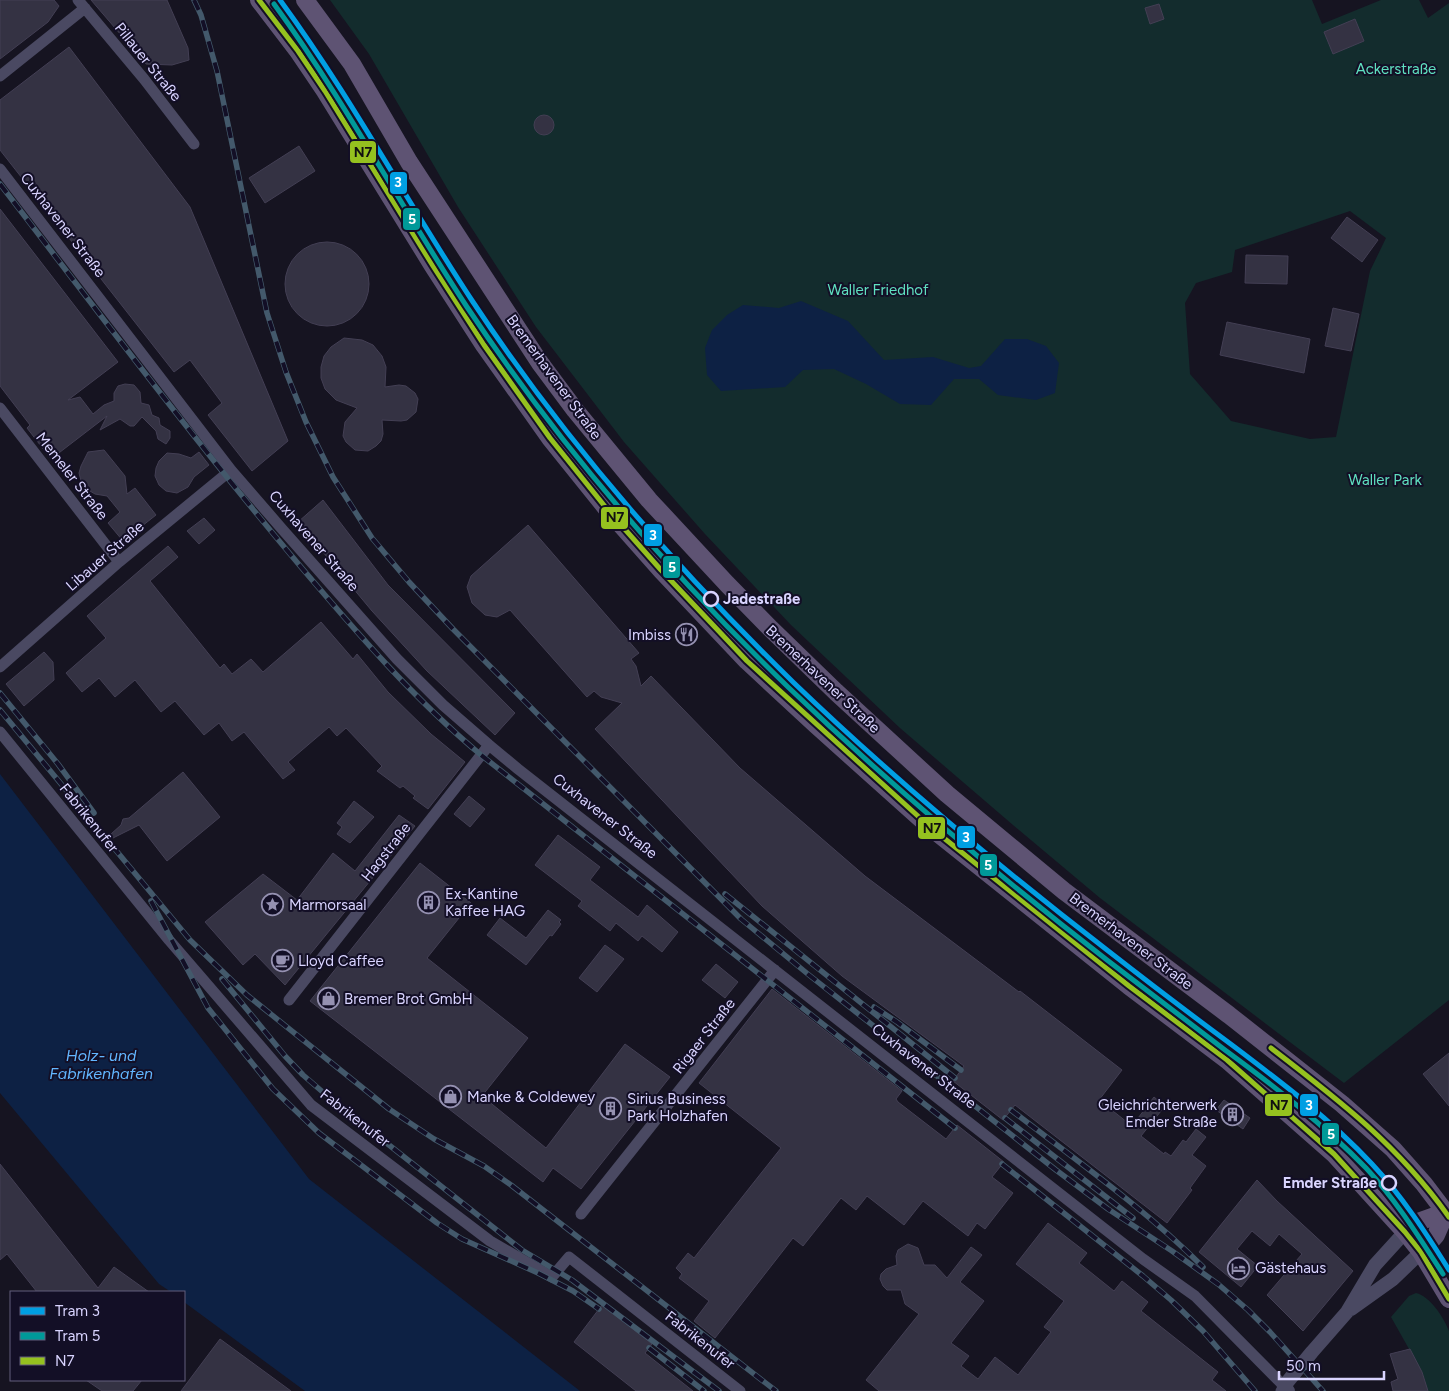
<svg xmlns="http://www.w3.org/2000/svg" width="1449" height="1391" font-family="Figtree,sans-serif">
	<rect width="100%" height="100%" fill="#161421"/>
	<!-- green -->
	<path fill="#132c2d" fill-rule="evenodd" d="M330,0H1312L1322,24L1381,0H1419L1428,18L1449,3V1000L1344,1083L1100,898L1013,825L900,728L791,625L705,534L624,442L536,327L458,207L369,54ZM1350,211L1386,238L1370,271L1336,437L1310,439L1231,421L1190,374L1185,303L1196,283L1232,272L1235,250Z
		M1416,1293C1430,1296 1444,1318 1449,1331C1449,1342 1449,1378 1449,1391H1428L1422,1372L1391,1317L1409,1296Z"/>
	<!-- water -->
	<path fill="#0d2144" d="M801,301L848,321L884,360L933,357L969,368L981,366L1005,339H1027L1046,346L1059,363L1055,393L1036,400L998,395L979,379H954L931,405L900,404L866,384L834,369L803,370L785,387L721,391L707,375L705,348L712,330L727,315L743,305L779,308Z
		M0,774L309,1179L580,1391H305L184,1302V1292H171L159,1284L0,1093Z"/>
	<!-- building -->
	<path fill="#343243" stroke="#433f54" d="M0,0H54L59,6L48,22L0,59Z
		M91,0H167L188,48L189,60L172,65L146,64Z
		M1159,4L1164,19L1150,24L1145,8Z
		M1355,19L1364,41L1333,54L1324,32Z
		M69,47L190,207L288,441L252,471L208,415L222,403L190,360L174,372L0,150V100Z
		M534 125a10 10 0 1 1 20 0a10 10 0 1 1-20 0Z
		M299,146L315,171L265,203L249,178Z
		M0,209L118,362L68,400L80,397L93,414L104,405L114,401V393L118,386L125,384L134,385L140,392L141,403L149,405L152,415L159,418L160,425L170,431V438L166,444L158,439L156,431L142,417L134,426H130L120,419L100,430L107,416L51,459L27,428L30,425L0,386Z
		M1347,217L1378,240L1362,262L1331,238Z
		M285 284a42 42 0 1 1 84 0a42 42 0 1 1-84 0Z
		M1246,255L1288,256L1287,284L1245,283Z
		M1333,308L1359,314L1351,351L1325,346Z
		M1227,322L1310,339L1304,373L1220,355Z
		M344,338L362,340L373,345L382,356L386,367L385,387L399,385L406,386L415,393L418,399L416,412L407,420L401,421L382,420L383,434L381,441L376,446L368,451L355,450L346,442L343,436L345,422L357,408L336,400L325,389L321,378V367L324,356L331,347Z
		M104,450L125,476L127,494L135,488L156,515L123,541L108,523L120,512L107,496L95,494L85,488L81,481L79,473L81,466L88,452Z
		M199,452L209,465L194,477L188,487L177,493L166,491L159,485L155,476L156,468L159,461L167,453L179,454L191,458Z
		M323,500L388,585L515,713L495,735L427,671L372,611L298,522Z
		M204,518L215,530L199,544L187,531Z
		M528,525L639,653L631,659L636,666L641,686L651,676L740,768L865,876L1019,992L1020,991L1122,1070L1099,1100L1132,1126L1154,1097L1165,1106L1141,1136L1164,1154L1165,1152L1171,1156L1183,1140L1186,1142L1196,1129L1206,1137L1192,1155L1206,1166L1190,1188L1192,1190L1167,1223L1015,1105L1003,1120L953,1081L964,1066L842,976L762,906L595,729L622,703L601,697L594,691L587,697L510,610L497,617L485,615L472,603L467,587L471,576Z
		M168,546L178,557L150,581L220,668L224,664L232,674L251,659L263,672L321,622L353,659L357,654L388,692L431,734L465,762L428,809L413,798L415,796L403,786L400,788L377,771L382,766L346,728L337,736L329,727L288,762L295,770L283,779L244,732L232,741L219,723L204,735L175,701L161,712L135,680L115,697L99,678L82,692L66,673L106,638L87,616Z
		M44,652L53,662L54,680L24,706L6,684Z
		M183,772L220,817L167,861L139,825L113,838L111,834L121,825L123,819L129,818Z
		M469,796L485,809L470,827L454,814Z
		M354,801L374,817L350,843L337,834L342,827L337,823Z
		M399,815L415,826L285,985L255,954L243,965L205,922L263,874L297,900L333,853L355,871Z
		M558,835L600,867L590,880L638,917L647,905L678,932L662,952L642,936L638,941L616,923L610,931L578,906L582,901L535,865Z
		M420,863L471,903L427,958L528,1038L482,1096L546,1148L625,1044L670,1077L581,1189L553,1168L543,1182L310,1001Z
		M548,910L561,920L559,922L561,924L552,936L550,935L526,965L487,935L500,918L526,938Z
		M605,945L624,959L597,992L579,978Z
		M716,964L738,982L725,998L702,980Z
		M772,989L902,1091L896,1099L898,1102L946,1139L957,1125L1004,1162L992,1177L1013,1193L985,1229L977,1223L968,1236L923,1201L904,1225L867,1196L856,1210L841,1198L803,1246L793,1238L715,1338L694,1321L709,1301L679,1278L682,1274L676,1268L688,1253L694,1258L781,1148L699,1083Z
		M1449,1053V1106L1423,1074Z
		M1224,1100L1250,1118L1243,1129L1216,1110Z
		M0,1164L98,1288L114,1267L149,1292H37L7,1254L0,1260Z
		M1257,1180L1277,1201L1353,1271L1303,1331L1267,1295L1302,1254L1279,1234L1270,1246L1252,1231L1237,1249L1258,1266L1241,1287L1199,1252Z
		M1048,1223L1087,1253L1079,1263L1114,1291L1122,1281L1148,1302L1141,1311L1218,1372L1212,1380L1226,1391H879L866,1380L919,1314L905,1304L901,1290H887L883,1286L880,1279L881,1274L886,1269L897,1265L896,1256L898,1250L908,1244L918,1248L924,1265H935L947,1278L971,1247L982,1255L960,1282L984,1301L951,1343L969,1356L961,1366L978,1379L995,1357L1018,1375L1051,1332L1044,1327L1064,1301L1016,1264Z
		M602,1305L652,1344L645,1353L693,1391H636L574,1342Z
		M220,1339L291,1391H181Z
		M1410,1349L1422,1372L1428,1391H1393L1391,1382L1398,1379L1390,1354Z
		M86,1380H142L133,1391H102Z"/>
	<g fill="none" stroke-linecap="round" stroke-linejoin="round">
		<!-- minor -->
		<path stroke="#4a4962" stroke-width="11" d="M78,0L144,79L194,144
			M0,76L85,8
			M0,169L231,470L282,529L397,659L443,705L489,745L518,769L1143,1259L1195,1296L1284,1386L1281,1391
			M0,408L119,562
			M0,667L119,562L231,470
			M0,732L169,940L311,1105L490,1241L552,1277L569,1257L740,1391
			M289,1000L489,745
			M581,1214L775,970"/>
		<!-- tertiary -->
		<path stroke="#4a4962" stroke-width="14" d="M1351,1309L1393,1279L1421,1252
			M1288,1391L1284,1386L1312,1352L1347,1312L1375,1265L1405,1232"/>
		<!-- primary -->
		<path stroke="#5e5373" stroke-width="18" d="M259,0L298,51L325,91L433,266L484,345L550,438L607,509L661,570L747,661L816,725L930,827L1129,986L1227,1060L1334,1154L1405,1232L1421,1252L1449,1299
			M305,0L352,64L409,162L540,363L575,410L649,500L727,584L771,629L836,692L947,794L1064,891L1229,1015L1342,1104L1393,1149L1424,1184L1449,1217
			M1405,1232L1418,1222L1446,1212
			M1421,1252L1436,1235L1446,1212"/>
		<defs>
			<path id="rail" d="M194,0L201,15L217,71L267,313L286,372L306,422L333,477L372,538L409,582L453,629L741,919L809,975L1056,1170L1108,1209L1172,1251L1218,1284L1248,1310L1270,1332L1323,1391
				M0,184C99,313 196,443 301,567C357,633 414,699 481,755L955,1128
				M0,693L58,764L94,813
				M0,710L190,940L247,995L389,1109L434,1139L484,1166L511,1185L776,1391
				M725,894L955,1078
				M151,901L208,1008L273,1089L319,1133L437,1223L462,1239L538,1273L573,1291L599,1309
				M222,979L285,1056L303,1075L332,1100L522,1250L572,1280L719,1391
				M874,1007L897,1022L961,1070
				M1011,1110C1076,1160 1145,1209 1203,1267
				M1005,1118L1133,1218
				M1002,1164L1143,1276L1171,1300L1203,1331L1255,1391
				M649,1348L704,1391"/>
		</defs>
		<!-- rail casing -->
		<use href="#rail" stroke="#43596b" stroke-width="5.5"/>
		<!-- rail -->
		<use href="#rail" stroke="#130f26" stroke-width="4" stroke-dasharray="11" stroke-linecap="butt"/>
		<defs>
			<path id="bus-1" d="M259,0L298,51L325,91L433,266L484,345L550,438L607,509L661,570L747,661L930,827L1129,986L1227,1060L1334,1154L1405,1232L1421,1252L1449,1299
				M1271,1048C1339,1100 1399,1146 1449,1217"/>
		</defs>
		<!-- bus-1 casing -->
		<use href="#bus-1" stroke="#130f26" stroke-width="9"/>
		<!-- bus-1 -->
		<use href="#bus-1" stroke="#95c11f" stroke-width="5"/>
		<defs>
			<path id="tram-1" d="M280,0C351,97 407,202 473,302C565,441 675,567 794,683C893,778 998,866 1107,950C1148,982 1190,1014 1232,1045C1281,1082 1330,1119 1372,1164C1402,1196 1426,1233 1449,1270"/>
			<path id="tram-2" d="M274,4C345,101 401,207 467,307C559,445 668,571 788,687C889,784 996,874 1107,960C1146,990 1186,1020 1225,1050C1274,1086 1323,1124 1366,1168C1396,1200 1419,1237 1443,1274"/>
		</defs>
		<!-- tram-1 casing -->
		<use href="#tram-1" stroke="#130f26" stroke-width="9"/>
		<!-- tram-2 casing -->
		<use href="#tram-2" stroke="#130f26" stroke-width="9"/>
		<!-- tram-1 -->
		<use href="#tram-1" stroke="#009fe3" stroke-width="5"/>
		<!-- tram-2 -->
		<use href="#tram-2" stroke="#099" stroke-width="5"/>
	</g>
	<!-- icons -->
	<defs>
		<symbol id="restaurant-ring" viewBox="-11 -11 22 22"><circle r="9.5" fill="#130f26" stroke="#9591b1" stroke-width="1.5"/><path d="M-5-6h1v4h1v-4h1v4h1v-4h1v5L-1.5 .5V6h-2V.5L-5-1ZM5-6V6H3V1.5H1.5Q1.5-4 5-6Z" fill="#9591b1"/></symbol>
		<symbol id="building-ring" viewBox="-11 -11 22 22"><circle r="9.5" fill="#130f26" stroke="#9591b1" stroke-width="1.5"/><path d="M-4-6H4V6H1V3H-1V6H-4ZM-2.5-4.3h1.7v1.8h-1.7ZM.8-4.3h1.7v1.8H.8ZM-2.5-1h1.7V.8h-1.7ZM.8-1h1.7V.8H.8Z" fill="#9591b1"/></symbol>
		<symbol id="sight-ring" viewBox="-11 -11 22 22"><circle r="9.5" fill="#130f26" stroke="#9591b1" stroke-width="1.5"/><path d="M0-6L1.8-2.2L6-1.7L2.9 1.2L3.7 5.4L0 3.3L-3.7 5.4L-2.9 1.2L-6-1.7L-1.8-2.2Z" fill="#9591b1"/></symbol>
		<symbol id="cafe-ring" viewBox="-11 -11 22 22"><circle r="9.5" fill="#130f26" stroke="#9591b1" stroke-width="1.5"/><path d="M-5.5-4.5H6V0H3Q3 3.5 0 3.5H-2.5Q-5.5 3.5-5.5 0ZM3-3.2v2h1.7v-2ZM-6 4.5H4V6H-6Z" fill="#9591b1"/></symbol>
		<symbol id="shop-ring" viewBox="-11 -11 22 22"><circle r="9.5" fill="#130f26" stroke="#9591b1" stroke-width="1.5"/><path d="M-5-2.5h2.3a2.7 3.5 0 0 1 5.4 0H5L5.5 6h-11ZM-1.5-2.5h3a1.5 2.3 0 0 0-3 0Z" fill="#9591b1"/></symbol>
		<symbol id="hotel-ring" viewBox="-11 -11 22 22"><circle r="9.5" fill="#130f26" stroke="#9591b1" stroke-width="1.5"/><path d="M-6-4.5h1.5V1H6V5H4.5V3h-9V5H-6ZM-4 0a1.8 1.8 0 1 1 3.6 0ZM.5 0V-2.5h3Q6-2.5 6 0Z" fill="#9591b1"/></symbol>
	</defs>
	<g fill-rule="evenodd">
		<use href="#restaurant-ring" x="674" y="622" width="25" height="25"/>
		<use href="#building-ring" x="416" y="890" width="25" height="25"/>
		<use href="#sight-ring" x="260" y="892" width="25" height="25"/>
		<use href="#cafe-ring" x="270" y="948" width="25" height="25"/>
		<use href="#shop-ring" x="316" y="986" width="25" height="25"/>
		<use href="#shop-ring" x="438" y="1084" width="25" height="25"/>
		<use href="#building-ring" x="598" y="1096" width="25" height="25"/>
		<use href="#building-ring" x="1220" y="1102" width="25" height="25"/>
		<use href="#hotel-ring" x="1226" y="1256" width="25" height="25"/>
	</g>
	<!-- markers -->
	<g fill="#130f26" stroke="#d9d4ff" stroke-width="2.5">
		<circle cx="711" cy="599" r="7"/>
		<circle cx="1389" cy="1183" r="7"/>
	</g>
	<g text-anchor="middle" stroke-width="4" stroke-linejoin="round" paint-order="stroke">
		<!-- street labels -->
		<g font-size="15" fill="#d9d4ff" stroke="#130f26">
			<text transform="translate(148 62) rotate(51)" y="5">Pillauer Straße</text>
			<text transform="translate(63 225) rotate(52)" y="5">Cuxhavener Straße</text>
			<text transform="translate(554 377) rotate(54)" y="5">Bremerhavener Straße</text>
			<text transform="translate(72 476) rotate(52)" y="5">Memeler Straße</text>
			<text transform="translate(314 541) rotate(49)" y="5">Cuxhavener Straße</text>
			<text transform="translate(105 556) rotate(-41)" y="5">Libauer Straße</text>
			<text transform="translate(823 679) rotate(43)" y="5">Bremerhavener Straße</text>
			<text transform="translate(605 816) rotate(38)" y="5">Cuxhavener Straße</text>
			<text transform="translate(89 818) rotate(51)" y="5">Fabrikenufer</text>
			<text transform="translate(386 852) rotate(-52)" y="5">Hagstraße</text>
			<text transform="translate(1131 941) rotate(37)" y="5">Bremerhavener Straße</text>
			<text transform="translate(704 1036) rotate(-52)" y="5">Rigaer Straße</text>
			<text transform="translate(924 1066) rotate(38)" y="5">Cuxhavener Straße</text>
			<text transform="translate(355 1118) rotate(38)" y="5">Fabrikenufer</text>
			<text transform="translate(700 1340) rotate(38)" y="5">Fabrikenufer</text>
		</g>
		<!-- park labels -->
		<g font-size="15" fill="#5fe0c0" stroke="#130f26">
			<text x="1396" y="74">Ackerstraße</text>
			<text x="878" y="295">Waller Friedhof</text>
			<text x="1385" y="485">Waller Park</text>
		</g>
		<!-- stop labels -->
		<g font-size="15" font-weight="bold" fill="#d9d4ff" stroke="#130f26" text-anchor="start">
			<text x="723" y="604">Jadestraße</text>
			<text x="1377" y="1188" text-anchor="end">Emder Straße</text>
		</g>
		<!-- poi labels -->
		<g font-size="15" fill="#d9d4ff" stroke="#130f26" text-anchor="start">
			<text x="671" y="640" text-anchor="end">Imbiss</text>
			<text x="445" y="899">Ex-Kantine<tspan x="445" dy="17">Kaffee HAG</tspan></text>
			<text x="289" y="910">Marmorsaal</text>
			<text x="298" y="966">Lloyd Caffee</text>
			<text x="344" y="1004">Bremer Brot GmbH</text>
			<text x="467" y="1102">Manke &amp; Coldewey</text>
			<text x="627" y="1104">Sirius Business<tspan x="627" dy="17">Park Holzhafen</tspan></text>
			<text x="1217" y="1110" text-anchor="end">Gleichrichterwerk<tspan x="1217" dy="17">Emder Straße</tspan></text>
			<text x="1255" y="1273">Gästehaus</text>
		</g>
		<!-- water labels -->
		<g font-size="16" font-style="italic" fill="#62b6ff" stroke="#130f26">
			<text x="101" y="1061">Holz- und<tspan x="101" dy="18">Fabrikenhafen</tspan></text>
		</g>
	</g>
	<g stroke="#130f26" stroke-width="2">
		<rect x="349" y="140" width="28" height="24" rx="5" fill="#95c11f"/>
		<rect x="389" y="171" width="19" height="24" rx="5" fill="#009fe3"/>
		<rect x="402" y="207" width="19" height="24" rx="5" fill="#099"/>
		<rect x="600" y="506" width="29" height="24" rx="5" fill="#95c11f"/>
		<rect x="643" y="523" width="20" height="24" rx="5" fill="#009fe3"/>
		<rect x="662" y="555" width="19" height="24" rx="5" fill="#099"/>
		<rect x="917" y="816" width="29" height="24" rx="5" fill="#95c11f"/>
		<rect x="956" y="825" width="20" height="24" rx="5" fill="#009fe3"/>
		<rect x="979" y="853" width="19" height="24" rx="5" fill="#099"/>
		<rect x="1299" y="1093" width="20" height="24" rx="5" fill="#009fe3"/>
		<rect x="1264" y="1093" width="29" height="24" rx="5" fill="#95c11f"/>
		<rect x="1321" y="1122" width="19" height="24" rx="5" fill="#099"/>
	</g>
	<g font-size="14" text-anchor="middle" font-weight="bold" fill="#fff">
		<text x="398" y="187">3</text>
		<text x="412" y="224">5</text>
		<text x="653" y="540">3</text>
		<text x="672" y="572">5</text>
		<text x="966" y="842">3</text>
		<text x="988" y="870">5</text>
		<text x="1309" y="1110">3</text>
		<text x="1331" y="1139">5</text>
	</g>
	<g font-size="14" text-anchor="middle" font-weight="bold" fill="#111">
		<text x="363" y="157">N7</text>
		<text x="615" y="522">N7</text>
		<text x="932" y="833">N7</text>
		<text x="1279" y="1110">N7</text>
	</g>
	<!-- legend -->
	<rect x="10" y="1291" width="175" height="90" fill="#130f26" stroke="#625e7d"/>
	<rect x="20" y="1307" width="25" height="8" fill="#009fe3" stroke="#625e7d"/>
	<text x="55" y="1316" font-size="15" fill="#d9d4ff">Tram 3</text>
	<rect x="20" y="1332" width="25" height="8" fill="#009999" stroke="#625e7d"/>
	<text x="55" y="1341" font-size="15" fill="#d9d4ff">Tram 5</text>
	<rect x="20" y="1357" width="25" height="8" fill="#95c11f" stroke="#625e7d"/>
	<text x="55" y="1366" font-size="15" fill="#d9d4ff">N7</text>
	<!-- scale -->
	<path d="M1279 1371v8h105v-8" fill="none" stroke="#d9d4ff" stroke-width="2.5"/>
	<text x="1286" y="1371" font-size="15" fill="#d9d4ff" stroke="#130f26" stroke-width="4" paint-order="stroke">50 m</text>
</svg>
